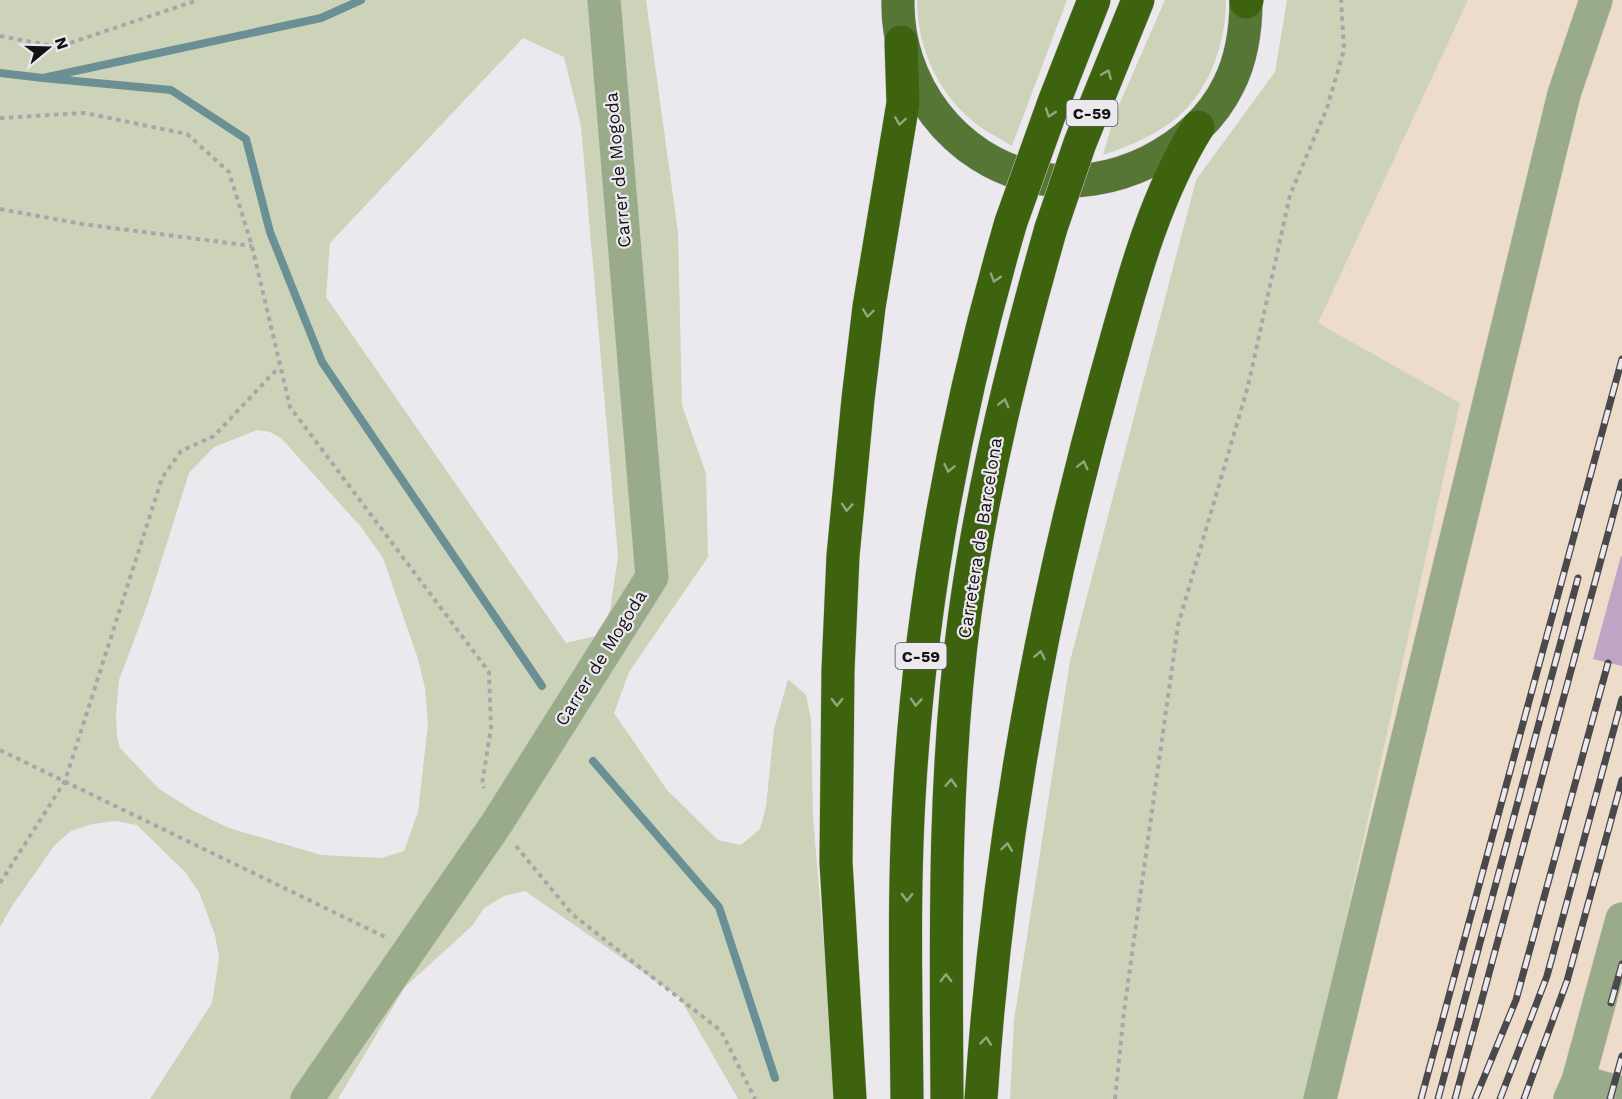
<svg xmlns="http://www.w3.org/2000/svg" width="1622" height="1099" font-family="'Work Sans',sans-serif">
	<rect width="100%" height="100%" fill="#ebe8ee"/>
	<!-- industrial -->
	<path fill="#eedccb" d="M1392,0H1622V1099H1221L1232,680Z"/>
	<!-- green -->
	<path fill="#cdd3b8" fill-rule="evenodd" d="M0,0H646L678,232L682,405L706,474L708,557L629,672L614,713L667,790L718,840L741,845L760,829L766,807L774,729L788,679L806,695L811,719L813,818L837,1099H738L680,998L525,891L504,896L484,908L472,926L405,987L338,1099H150L212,1003L216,978L219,957L215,935L199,892L185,872L137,825L115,821L92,824L71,831L54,846L12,906L0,927ZM523,38L564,57L581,126L618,557L610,610L599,635L566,643L326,297L330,243ZM257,430L270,432L281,438L361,527L383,558L418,659L425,688L428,725L418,812L404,851L381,858L321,855L229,828L194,811L159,789L120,748L117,737L116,713L119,680L148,603L189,473L214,447Z
		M917,0H1067L1012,146C998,137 980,129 968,117C935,87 917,44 917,0Z
		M1165,0H1226C1226,45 1208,96 1170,123C1149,138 1126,147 1103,155L1115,114Z
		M1287,0H1468L1318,323L1460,403L1306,1099H1010L1014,1020L1070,661L1196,180L1275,72Z"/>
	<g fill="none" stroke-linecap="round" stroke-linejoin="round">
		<!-- stream -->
		<path stroke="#6a8f94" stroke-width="8" d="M0,73L43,78L321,18L361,0
			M43,78L171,90L246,139L270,232L322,362L542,686
			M593,761L719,907L775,1078"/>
	</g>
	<!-- building -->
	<path fill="#bfa4c5" d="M1621,556L1622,557V666L1593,659Z"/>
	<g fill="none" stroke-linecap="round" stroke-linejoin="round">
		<defs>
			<path id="minor" d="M1578,1081L1622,919
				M307,1099L497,823L652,577L604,0
				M1320,1099L1564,94L1596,0
				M1570,1099L1578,1081L1622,1093"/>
			<path id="major" d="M898,0C896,83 954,162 1038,178C1110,193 1197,151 1229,84C1242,58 1246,29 1246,0"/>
			<path id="highway" d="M1246,2L1247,0
				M850,1099L836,862L838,670L843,556L858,399L869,307L903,103L901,42
				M907,1099C906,994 903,887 910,782C922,590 957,407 1011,222
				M947,1099C946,937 943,774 965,613C983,482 1015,355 1051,228
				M981,1099C997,855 1040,612 1106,376C1130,291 1151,203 1198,127"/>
		</defs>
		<!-- minor casing -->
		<use href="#minor" stroke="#c8c6cb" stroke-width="34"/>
		<!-- major casing -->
		<use href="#major" stroke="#c8c6cb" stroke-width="34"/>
		<!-- highway casing -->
		<use href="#highway" stroke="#c8c6cb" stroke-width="34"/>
		<!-- path -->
		<path stroke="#a8a6aa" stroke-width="4" stroke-dasharray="4.5 4.5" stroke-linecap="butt" d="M0,36L58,47L198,0
			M0,118L85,113L187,134L229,172L252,246L290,407L489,672L491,728L482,784L484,788
			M0,209L82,224L252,246
			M0,750L385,937
			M516,846L572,914L721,1031L755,1099
			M0,883L65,781L162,478L181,451L214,436L279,367
			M1115,1099L1124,1011L1178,625L1248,386L1290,195L1327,108L1344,50L1341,0"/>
		<!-- minor -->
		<use href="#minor" stroke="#99ab89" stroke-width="33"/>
		<!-- major -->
		<use href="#major" stroke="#567636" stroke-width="33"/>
		<!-- highway -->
		<use href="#highway" stroke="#3e630f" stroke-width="33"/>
		<defs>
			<path id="rail" d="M1611,1003L1622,964
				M1421,1099L1622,359
				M1438,1099L1578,578
				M1455,1099L1622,482
				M1475,1099L1516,1000L1608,663
				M1500,1099L1547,976L1622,699
				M1524,1099L1567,981L1622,780
				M1610,1099L1622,1056"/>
		</defs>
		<!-- rail casing -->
		<use href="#rail" stroke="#49484b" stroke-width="7"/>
		<!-- rail -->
		<use href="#rail" stroke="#ebe8ee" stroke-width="4.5" stroke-dasharray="14" stroke-linecap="butt"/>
		<defs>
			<path id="highway-bridge" d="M1011,222L1054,102L1094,0
				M1051,228L1080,143L1138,0"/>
		</defs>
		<!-- highway-bridge casing -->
		<use href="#highway-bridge" stroke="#c8c6cb" stroke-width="34" stroke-linecap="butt"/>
		<!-- highway-bridge -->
		<use href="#highway-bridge" stroke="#3e630f" stroke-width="33"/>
	</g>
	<!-- one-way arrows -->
	<defs><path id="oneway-chevron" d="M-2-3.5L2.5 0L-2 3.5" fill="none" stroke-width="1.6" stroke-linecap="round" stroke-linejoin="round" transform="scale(1.5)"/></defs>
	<g stroke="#94a67e">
		<use href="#oneway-chevron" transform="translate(1107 74) rotate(-68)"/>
		<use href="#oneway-chevron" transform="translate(1050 113) rotate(109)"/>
		<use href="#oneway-chevron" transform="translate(900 121) rotate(99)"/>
		<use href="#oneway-chevron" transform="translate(995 278) rotate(107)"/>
		<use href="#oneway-chevron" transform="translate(868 313) rotate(97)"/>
		<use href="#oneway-chevron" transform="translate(1004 403) rotate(-76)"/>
		<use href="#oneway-chevron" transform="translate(1083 465) rotate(-76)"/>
		<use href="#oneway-chevron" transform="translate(949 468) rotate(102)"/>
		<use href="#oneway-chevron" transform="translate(847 507) rotate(94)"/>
		<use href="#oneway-chevron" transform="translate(1040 655) rotate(-78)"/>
		<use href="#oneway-chevron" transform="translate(837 702) rotate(91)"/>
		<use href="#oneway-chevron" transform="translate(916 702) rotate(94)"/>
		<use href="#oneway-chevron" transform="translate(951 783) rotate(-87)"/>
		<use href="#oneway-chevron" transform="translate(1007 847) rotate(-82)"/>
		<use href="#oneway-chevron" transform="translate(907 897) rotate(91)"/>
		<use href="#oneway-chevron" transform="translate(946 978) rotate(-90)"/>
		<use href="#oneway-chevron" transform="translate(986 1041) rotate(-84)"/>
	</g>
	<g text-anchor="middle" stroke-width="4.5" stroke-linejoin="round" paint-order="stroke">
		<!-- shield labels -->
		<g fill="#ebe8ee" stroke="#545255" stroke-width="1.5">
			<rect x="1066.5" y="100" width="51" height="26" rx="4.5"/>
			<rect x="895.5" y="643" width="51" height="26" rx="4.5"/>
		</g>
		<g font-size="16" font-weight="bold" fill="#131214">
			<text x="1092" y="119">C-59</text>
			<text x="921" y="662">C-59</text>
		</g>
		<!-- street labels -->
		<g font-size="18" fill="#131214" stroke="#ebe8ee">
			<text transform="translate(618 170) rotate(-95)" y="6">Carrer de Mogoda</text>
			<text transform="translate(980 538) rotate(-81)" y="6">Carretera de Barcelona</text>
			<text transform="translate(601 658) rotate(-58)" y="6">Carrer de Mogoda</text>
		</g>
	</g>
	<!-- north arrow -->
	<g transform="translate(48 48) rotate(71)" stroke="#ebe8ee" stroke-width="4.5" paint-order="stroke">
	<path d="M0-4.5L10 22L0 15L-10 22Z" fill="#131214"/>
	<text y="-9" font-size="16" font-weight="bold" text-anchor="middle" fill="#131214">N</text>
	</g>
</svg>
